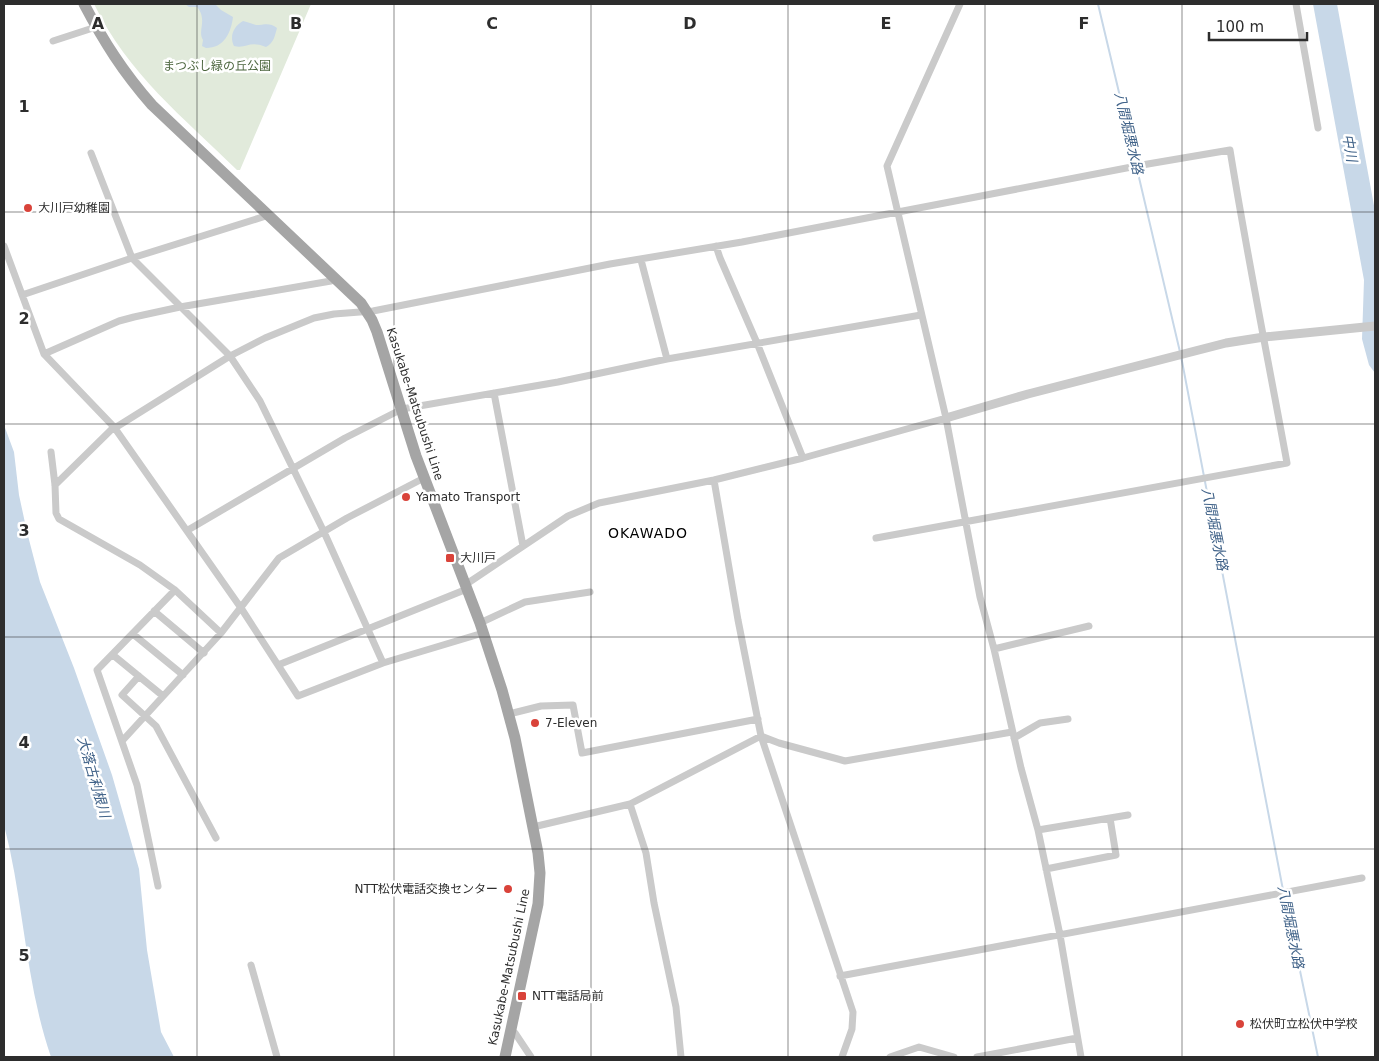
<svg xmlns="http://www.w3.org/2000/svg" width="1379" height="1061" font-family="'DejaVu Sans','Noto Sans JP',sans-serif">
	<rect width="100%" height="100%" fill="#fff"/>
	<!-- green -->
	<path fill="#e1eadb" d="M94,4H311L240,170H237C183,117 128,74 94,4Z"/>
	<!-- water -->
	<path fill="#c8d8e8" d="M185,4H215L221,10L233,17C231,33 224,48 206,48L202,46L203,40C197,31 208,20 197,7H189Z
		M1313,4H1337L1375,211V373L1369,365L1362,339L1364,280Z
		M243,21C248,22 252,24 256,25C264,25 270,22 277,28C275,35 274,43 266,47C249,40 247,49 234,46C229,36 234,26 243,21Z
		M4,425L14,452L19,495L27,532L40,582L74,668L112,775L139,869L147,950L161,1032L174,1057H51C25,982 24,901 4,825Z"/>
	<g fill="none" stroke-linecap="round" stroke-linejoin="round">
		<!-- stream -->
		<path stroke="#c8d8e8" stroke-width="2" d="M1098,4L1136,164
			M1137,169L1180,352
			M1181,356L1283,890
			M1284,894L1318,1057"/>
		<!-- minor -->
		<path stroke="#cacaca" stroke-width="7" d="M960,4L887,166L946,418L980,597L994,649L1021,768L1038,830L1060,935L1081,1057
			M1296,4L1318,128
			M53,41L96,27
			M91,153L132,258L230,356L260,401L324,532L383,663
			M4,246L44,354L114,427L241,608L298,696L383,663L483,633
			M716,246L720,258L757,343L803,458
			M641,260L667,359
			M22,295L132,258L269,215
			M44,354L119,321L134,317L180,307L331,281L336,278
			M494,393L523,546
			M51,452L55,485L56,513L59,519L140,565L175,590L221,633
			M714,480L738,620L761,736L853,1012L852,1029L842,1057
			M55,485L114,427L118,426L230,356L265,338L314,318L334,314L373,311L610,264L742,242L1142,165L1230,150C1247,255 1268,359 1287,463L876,538
			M188,530L345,438L402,409L558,382L667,359L921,315
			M465,585L568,516L599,503L714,480L803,458L946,418
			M154,611L204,653
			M480,623L525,602L590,592
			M133,634L183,675
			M994,649L1089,626
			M113,655L163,696
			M278,665L467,589
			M139,676L122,695L156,726L216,838
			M509,714L541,706L573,705L582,753L758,719
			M1014,738L1040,723L1068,719
			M123,740L221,633L279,558L347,518L424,478
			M630,804L646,853L654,903L676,1007L681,1057
			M533,827L630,804L761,736L779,743L845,761L1012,732
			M1038,830L1128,815
			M1046,869L1116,855L1110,818
			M158,886L137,785L97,670L175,590
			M251,965L277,1057
			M840,976L1362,878
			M515,1033L531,1057
			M890,1057L919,1047L954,1057
			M977,1057L1077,1038"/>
		<!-- tertiary -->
		<path stroke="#cacaca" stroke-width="9" d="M946,418L1028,394L1226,343L1264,337L1375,326"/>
		<!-- primary -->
		<path stroke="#a5a5a5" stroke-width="11" d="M84,4C104,42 123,72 152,105L361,303L372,320L377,332L416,456L480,623L502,690L515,738L538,853L540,873L538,904L505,1057"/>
	</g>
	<!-- grid -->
	<path fill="none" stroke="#2d2d2d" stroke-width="1" stroke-opacity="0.55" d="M197,4V1057M394,4V1057M591,4V1057M788,4V1057M985,4V1057M1182,4V1057M4,212H1375M4,424H1375M4,637H1375M4,849H1375"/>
	<!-- markers -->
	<g fill="#d9433a" stroke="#fff" stroke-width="2">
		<circle cx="28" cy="208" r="5"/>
		<circle cx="406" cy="497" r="5"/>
		<rect x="445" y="553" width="10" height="10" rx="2.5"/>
		<circle cx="535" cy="723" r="5"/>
		<circle cx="508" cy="889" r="5"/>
		<rect x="517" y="991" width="10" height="10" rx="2.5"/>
		<circle cx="1240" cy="1024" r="5"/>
	</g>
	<g text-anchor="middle" stroke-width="5" stroke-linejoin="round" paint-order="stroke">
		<!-- park labels -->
		<g font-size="12" fill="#4b653d" stroke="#fff">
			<text x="217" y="70">まつぶし緑の丘公園</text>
		</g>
		<!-- poi labels -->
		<g font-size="12" fill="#2d2d2d" stroke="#fff" text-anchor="start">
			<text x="38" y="212">大川戸幼稚園</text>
			<text x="416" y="501">Yamato Transport</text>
			<text x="460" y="562">大川戸</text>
			<text x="545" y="727">7-Eleven</text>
			<text x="498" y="893" text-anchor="end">NTT松伏電話交換センター</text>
			<text x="532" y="1000">NTT電話局前</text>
			<text x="1250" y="1028">松伏町立松伏中学校</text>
		</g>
		<!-- street labels -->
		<g font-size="12" fill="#2d2d2d" stroke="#fff">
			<text transform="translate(415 404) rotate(72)" y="4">Kasukabe-Matsubushi Line</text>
			<text transform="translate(509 967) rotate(-78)" y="4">Kasukabe-Matsubushi Line</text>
		</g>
		<!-- water labels -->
		<g font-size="14" font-style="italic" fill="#416389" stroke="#fff">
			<text transform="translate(1129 133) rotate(77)" y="5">八間堀悪水路</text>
			<text transform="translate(1350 148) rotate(80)" y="5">中川</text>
			<text transform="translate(1215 529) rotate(79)" y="5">八間堀悪水路</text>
			<text transform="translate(94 777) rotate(74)" y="5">大落古利根川</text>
			<text transform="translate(1291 927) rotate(79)" y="5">八間堀悪水路</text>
		</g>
		<!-- neighbourhood labels -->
		<g font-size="14" letter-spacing="1" fill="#000" stroke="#fff">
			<text x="648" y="538">OKAWADO</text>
		</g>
	</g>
	<g font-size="16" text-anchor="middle" font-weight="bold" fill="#2d2d2d" stroke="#fff" stroke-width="5" stroke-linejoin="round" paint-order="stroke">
		<text x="98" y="29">A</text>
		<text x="296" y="29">B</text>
		<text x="492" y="29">C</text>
		<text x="690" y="29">D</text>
		<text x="886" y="29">E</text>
		<text x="1084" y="29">F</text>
		<text x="24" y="112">1</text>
		<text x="24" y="324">2</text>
		<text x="24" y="536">3</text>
		<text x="24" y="748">4</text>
		<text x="24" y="961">5</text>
	</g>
	<!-- border -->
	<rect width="1379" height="1061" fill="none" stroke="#2d2d2d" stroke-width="10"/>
	<!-- scale -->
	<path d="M1209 32v8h98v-8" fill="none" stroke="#2d2d2d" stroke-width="2.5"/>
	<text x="1216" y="32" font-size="15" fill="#2d2d2d" stroke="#ffffff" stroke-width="4" paint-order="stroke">100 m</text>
</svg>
